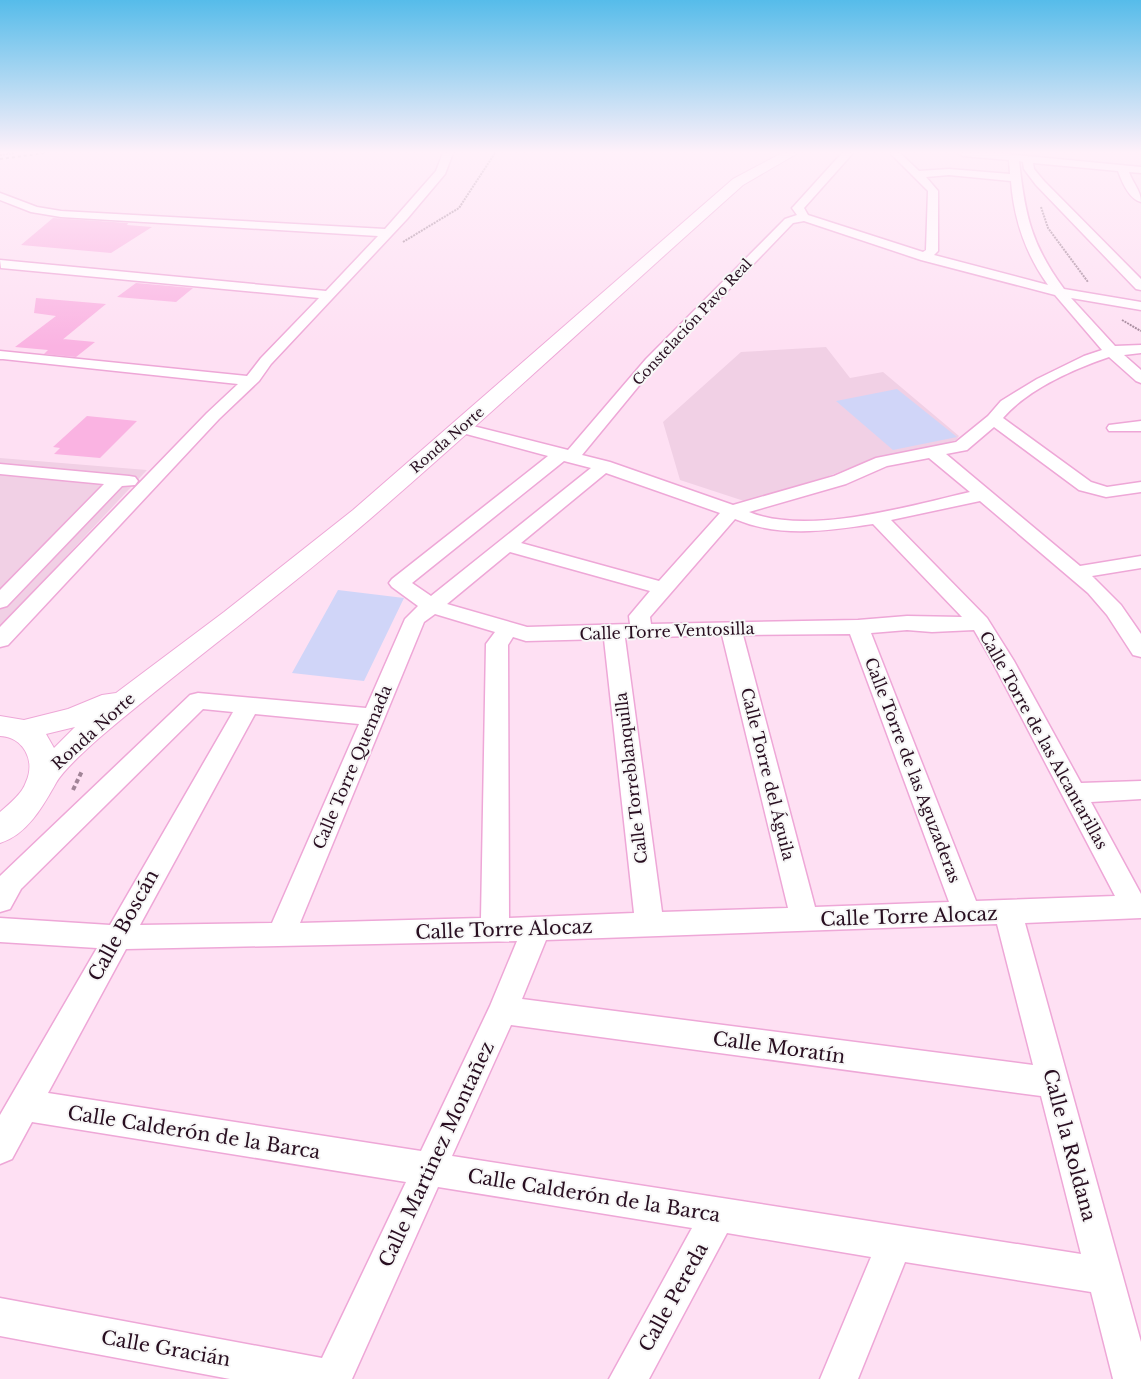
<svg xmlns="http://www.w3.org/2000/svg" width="1141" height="1379" font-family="'Libre Baskerville',serif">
	<rect width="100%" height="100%" fill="#fee0f3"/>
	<!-- built -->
	<path fill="#f1d0e5" d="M826,347L850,378L883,372L959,436L956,440L944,444L875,458L826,477L744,501L680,480L663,422L741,352Z
		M0,458L147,470L0,627Z"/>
	<!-- green -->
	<path fill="#d0d5f8" d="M897,389L957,437L893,450L836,401Z
		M338,590L404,598L364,681L292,673Z"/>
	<!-- building -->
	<path fill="#fab3e2" d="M53,218L128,223L127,225L152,227L111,253L21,245Z
		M136,283L193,288L176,302L117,297Z
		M36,298L106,304L56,345L63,339L95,342L76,357L44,354L48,350L15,347L56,316L34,313Z
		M87,416L137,421L100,458L54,454L60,448L53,447Z"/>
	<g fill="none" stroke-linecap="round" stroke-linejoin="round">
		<defs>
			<path id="minor" d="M443,153H453L445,174L407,219L271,364L259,381L219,419L8,645L0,647V627L207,413L238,384L3,359H0V351L247,376L261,358L319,298L1,268L0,260L326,291L378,236L61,217L31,212L0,200V193L37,207L61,211L385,229L436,171Z
				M842,153H853L804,208L808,215L923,252L926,250L928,191L890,153H900L919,171L949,169L1010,174L1009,160L963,156L958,153H996L1141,167V173L1129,172C1133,184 1141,190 1141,202C1129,199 1122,182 1118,171L1033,163L1034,169L1044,181L1141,279V290L1136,289L1036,185L1024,169L1023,162L1019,161C1025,215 1031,244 1064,289L1141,302V310L1071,298L1115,346L1141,345V353L1124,355L1141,370V383L1136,381L1109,357C1074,369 1028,389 1003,418L1091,482L1107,487L1141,482V492L1106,497L1079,490L994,427L967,450L946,454L1080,566L1141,556V568L1092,576L1121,605L1141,634V657L1133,655L1107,615L1088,593L980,501L891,520L987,618L1014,661L1081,783L1141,781V799L1091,802L1141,894V918L1025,923L1141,1342V1379H1113L1091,1292L905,1262L858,1379H820L871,1257L727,1233L649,1379H609L692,1228L438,1187L352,1379H230L0,1336V1298L322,1358L406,1182L32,1122L12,1159L0,1164V1115L97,948L0,942V918L110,925L233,712L203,709L21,889L10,909L0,912V876L190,695L198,693L366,708L405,619L418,606L392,587L389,583L392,579L548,456L455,431L453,428L455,425L461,423L568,450L646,359L785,219L797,215L792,208L794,206ZM949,175L1011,181C1014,220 1025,253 1048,285L934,255L938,251V191L926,177ZM804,221L921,260L1055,295L1102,350L1084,356L1037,379L1001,401L988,416L956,442L876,458L834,476L733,505L610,462L582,455L656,365L793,223ZM929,458L970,492C909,506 808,536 749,512L846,484L887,466ZM564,461L591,468L431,596L412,583ZM606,473L720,513L659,581L521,543ZM735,519C780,538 826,531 873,524L962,617L907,616L858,620L651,624L650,617ZM510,552L650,591L629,616L630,624L527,627L447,604ZM435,614L495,632L486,644L481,918L300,923L424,622ZM907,630L932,632L974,630L992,661L1115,896L976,901L871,633ZM850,634L949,902L815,907L743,635ZM722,635L788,908L662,912L625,638ZM513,637L526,641L604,639L634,913L509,918L508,645ZM255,714L359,724L272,923L140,925ZM997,924L1033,1065L522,999L546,940ZM517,941L490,1006L421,1151L48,1093L126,949ZM511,1025L1041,1096L1081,1254L452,1156Z
				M1141,421V431H1109L1107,428L1109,425Z
				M0,464L129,476L135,477L138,481L135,485L122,486L7,606L0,608V590L104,484L0,474Z"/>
			<path id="major" d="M782,153H798L743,185C618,296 496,410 370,519C282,595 187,663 98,739C86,750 64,769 56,783C43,806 27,835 0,843V812C9,804 22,794 26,782C36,760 23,737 0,736V716L24,720L68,709L102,695L116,693L224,612L353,510L733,179ZM75,727L54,748L46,734Z"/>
		</defs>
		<!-- minor casing -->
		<use href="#minor" stroke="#eea7d7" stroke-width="3"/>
		<!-- major casing -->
		<use href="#major" stroke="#eea7d7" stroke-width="2"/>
		<!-- path-far1 -->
		<path stroke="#a18497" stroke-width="2" stroke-dasharray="2 1" stroke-linecap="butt" d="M0,155L14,153
			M1041,207L1048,228L1088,282
			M403,242L459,208L495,153
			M1122,320L1141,331"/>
		<!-- path -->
		<path stroke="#a18497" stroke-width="4" stroke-dasharray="4.5 3" stroke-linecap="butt" d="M73,790L82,771"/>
		<!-- minor -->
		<use href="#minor" fill="#fff" fill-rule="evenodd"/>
		<!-- major -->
		<use href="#major" fill="#fff" fill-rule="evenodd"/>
		<!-- rail -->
		<path stroke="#977b8e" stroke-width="2" stroke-dasharray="3 3" stroke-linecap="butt" d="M0,159L45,153"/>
	</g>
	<!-- sky -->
	<linearGradient id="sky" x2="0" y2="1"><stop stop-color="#56bcea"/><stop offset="0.44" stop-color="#fff1fa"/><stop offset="1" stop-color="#fff1fa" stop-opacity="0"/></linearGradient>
	<rect width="1141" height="346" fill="url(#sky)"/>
	<g text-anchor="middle" stroke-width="4" stroke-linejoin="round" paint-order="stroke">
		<!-- far-street labels -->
		<g font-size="14" fill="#280e20" stroke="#f7f7f7">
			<text transform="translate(692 322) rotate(-47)" y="5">Constelación Pavo Real</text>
			<text transform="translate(447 440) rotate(-41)" y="5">Ronda Norte</text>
		</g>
		<!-- street labels -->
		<g font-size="16" fill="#280e20" stroke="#f7f7f7">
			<text transform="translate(667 631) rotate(-2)" y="6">Calle Torre Ventosilla</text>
			<text transform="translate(93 731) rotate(-42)" y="6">Ronda Norte</text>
			<text transform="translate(1044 740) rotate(61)" y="6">Calle Torre de las Alcantarillas</text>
			<text transform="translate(352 767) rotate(-67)" y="6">Calle Torre Quemada</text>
			<text transform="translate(913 770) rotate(69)" y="6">Calle Torre de las Aguzaderas</text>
			<text transform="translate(768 774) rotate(76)" y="6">Calle Torre del Águila</text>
			<text transform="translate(631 778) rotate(-97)" y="6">Calle Torreblanquilla</text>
		</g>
		<!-- near-street labels -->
		<g font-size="19" fill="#280e20" stroke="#f7f7f7">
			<text transform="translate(909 916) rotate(-2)" y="7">Calle Torre Alocaz</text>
			<text transform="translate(123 925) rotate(-61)" y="7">Calle Boscán</text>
			<text transform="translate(504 929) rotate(-2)" y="7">Calle Torre Alocaz</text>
			<text transform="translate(779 1047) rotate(8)" y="7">Calle Moratín</text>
			<text transform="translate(194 1132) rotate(9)" y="7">Calle Calderón de la Barca</text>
			<text transform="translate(1070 1145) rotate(75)" y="7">Calle la Roldana</text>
			<text transform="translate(436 1154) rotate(-65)" y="7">Calle Martinez Montañez</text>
			<text transform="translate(594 1195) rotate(9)" y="7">Calle Calderón de la Barca</text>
			<text transform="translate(673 1297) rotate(-61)" y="7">Calle Pereda</text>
			<text transform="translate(166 1348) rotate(10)" y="7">Calle Gracián</text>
		</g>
	</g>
</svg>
